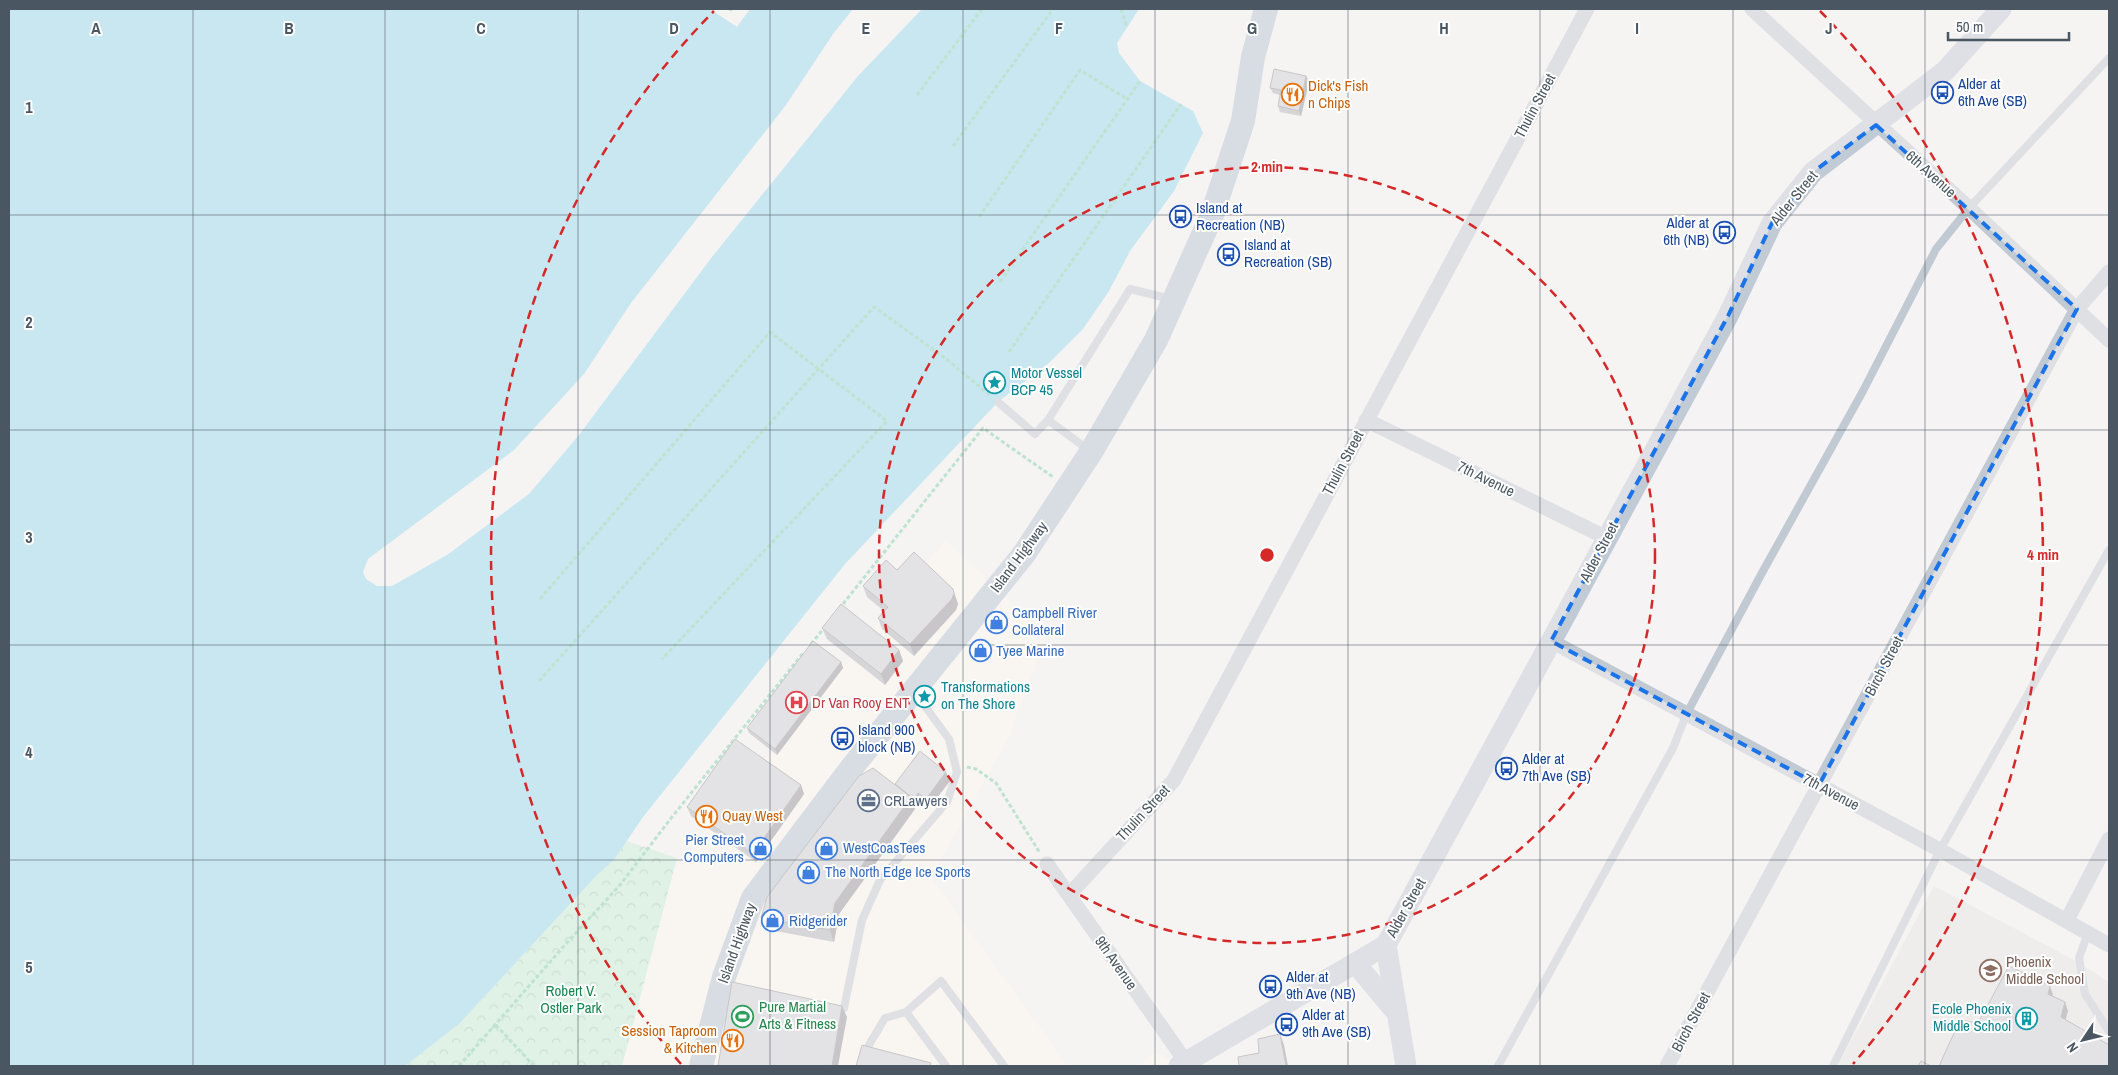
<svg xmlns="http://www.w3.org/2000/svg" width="2118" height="1075" font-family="'Archivo Narrow',sans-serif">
	<defs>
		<pattern id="park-crowns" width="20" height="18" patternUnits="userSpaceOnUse" patternTransform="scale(1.25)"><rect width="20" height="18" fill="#c3f1d5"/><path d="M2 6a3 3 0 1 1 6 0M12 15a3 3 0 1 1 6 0" fill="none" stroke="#a0c6b0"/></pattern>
	</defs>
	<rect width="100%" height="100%" fill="#f5f3f3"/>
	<!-- commercial -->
	<path fill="#fdf9ef" d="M946,540L1046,636L1009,736L931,878L1068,1066H599L626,928Z
		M1154,1052L1182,1066H1139Z"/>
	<!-- education -->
	<path fill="#e6e4e5" d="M1934,886L2074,960L2109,982V1066H1838Z"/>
	<!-- park -->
	<path fill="url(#park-crowns)" d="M626,841L677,858L622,1066H405L459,1024L596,876L614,860Z"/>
	<!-- water -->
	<path fill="#90daee" d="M9,9H853L833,34L786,105L631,303L584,374L514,450L368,559L363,572L366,579L377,586H392L447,555L529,494L579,435L712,257L858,76L922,9H1139L1117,43L1119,53L1140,81L1193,111L1203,133L1174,191L1130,251L1109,291L1083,329L1050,362L998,402L845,564L643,817L614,860L596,876L459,1024L405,1066H9Z"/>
	<!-- pier -->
	<path fill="#f5f3f3" d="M715,9H750L737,27L713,11Z"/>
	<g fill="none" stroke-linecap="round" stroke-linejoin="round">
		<!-- path -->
		<path stroke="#7ad0a6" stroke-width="3" stroke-dasharray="4 2.5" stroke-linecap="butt" d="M1121,9L1127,27
			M730,11L731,9
			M917,95L982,9
			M953,146L1053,9
			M979,217L1080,70L1127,99
			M1000,282L1140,81
			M1009,352L1181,104
			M540,599L770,332L887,421L662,659
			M839,609L983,428L1053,477
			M811,644L825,627
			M539,681L874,307L945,358L991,396
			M967,767L976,769L996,783L1040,853
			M496,1025L533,1065
			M459,1066L564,946L620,885L672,817L804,652"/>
		<!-- lane -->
		<path stroke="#c1cad2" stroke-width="8" d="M998,402L1035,434L1048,420
			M1090,451L1048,420L1130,289L1171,299
			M2088,933L2079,958L2085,994L2109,1031
			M844,1008L862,920L880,880L947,802L957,772L949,739L916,694
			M861,1066L866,1050L885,1018L906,1012
			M946,1066L906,1012L941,981L1004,1066
			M1498,1066L1673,748L1687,713L1763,571L1863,391L1936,249L1969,208L2109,58
			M1833,1066L1940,850L2109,550"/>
		<!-- street -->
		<path stroke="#c1cad2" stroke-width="15" d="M1752,9L1969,208L2109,340
			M1366,420L1607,538
			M1551,641L1940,850L2109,945
			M1047,864L1186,1062
			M1069,895L1174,780L1587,9
			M2067,920L2109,839
			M1667,1066L2077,309L2109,272"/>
		<!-- secondary -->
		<path stroke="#c1cbd6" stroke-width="21" d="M1386,945L1406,1066
			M1356,964L1396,1012
			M1179,1066L1386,945L1728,316L1772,223L1813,172L1945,71L2001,9"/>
		<!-- primary -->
		<path stroke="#b3c2d1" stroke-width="24" d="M701,1066L724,977L753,898L853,766L1024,554L1091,452L1156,340L1212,215L1243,121L1253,57L1266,9"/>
	</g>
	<!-- wall -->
	<path fill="#b0b2b7" d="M1306,76L1309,82L1301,116L1280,112L1278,106L1280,95L1273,93L1270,88Z
		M897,570L953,589L958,604L956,610L914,656L882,629L878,618L884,611L867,597L863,586Z
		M822,628L899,650L903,661L885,685L827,639Z
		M841,662L843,668L777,755L749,733L747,728Z
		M946,772L950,781L929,808L921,802L917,807L914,805L915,809L839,914L834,942L765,929L761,918L895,786V784Z
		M801,785L804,794L756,862L691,816L687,807Z"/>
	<!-- shaded-wall -->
	<path fill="#909195" d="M1306,76L1309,82L1301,116L1299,111Z
		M954,593L958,604L956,610L914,656L910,644Z
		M899,650L903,661L885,685L881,674Z
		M841,662L843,668L777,755L775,749Z
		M946,772L950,781L929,808L926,799Z
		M801,785L804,794L756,862L753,854Z
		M918,793L921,802L917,807L914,799Z
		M911,797L915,809L839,914L834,942L830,930L835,903Z
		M2050,986L2053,995L2051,1002L2048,994Z
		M2065,1002L2068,1011L2064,1025L2061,1017Z
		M842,1006L847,1017L838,1066H832Z
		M1280,1034L1284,1045L1288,1066H1286Z"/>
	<!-- building -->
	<path fill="#cdcfd5" stroke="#909195" d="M1274,69L1306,76L1299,111L1278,106L1281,90L1270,88Z
		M914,552L953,589L954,593L952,599L910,644L878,618L888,607L863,586L886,560L897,570Z
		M841,604L899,650L881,674L822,628Z
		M813,641L841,662L775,749L747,728Z
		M735,739L801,785L753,854L687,807Z
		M920,751L946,772L926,799L918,793L914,799L895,784Z
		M873,768L911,797L835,903L830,930L761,918L767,897L859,776Z
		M2009,966L2050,986L2048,994L2065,1002L2061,1017L2109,1045V1066H1939L1960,1020L1978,1023Z
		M732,982L842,1006L832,1066H718Z
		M1280,1034L1286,1066H1239L1238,1057L1259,1053L1258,1039Z
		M862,1045L931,1063L930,1066H856Z
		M1921,1061L1931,1066H1918Z"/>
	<!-- marked area -->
	<path d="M0 0H2118V1075H0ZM1876,125L2077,309L1819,785L1551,641L1728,316L1772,223L1813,172Z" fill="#f5f3f3" fill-opacity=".55" fill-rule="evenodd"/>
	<path fill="none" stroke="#1a73e8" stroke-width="4" stroke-dasharray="10 6" stroke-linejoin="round" d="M1876,125L2077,309L1819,785L1551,641L1728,316L1772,223L1813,172Z"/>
	<!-- grid -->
	<path fill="none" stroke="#4a5661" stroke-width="1" stroke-opacity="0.55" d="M193,9V1066M385,9V1066M578,9V1066M770,9V1066M963,9V1066M1155,9V1066M1348,9V1066M1540,9V1066M1733,9V1066M1925,9V1066M9,215H2109M9,430H2109M9,645H2109M9,860H2109"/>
	<!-- distance rings -->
	<g fill="none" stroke="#d62828" stroke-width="2.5" stroke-dasharray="9 6">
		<circle cx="1267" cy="555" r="388"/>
		<path d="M681 1064A776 776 0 0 1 714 11M1820 11A776 776 0 0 1 1853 1064"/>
	</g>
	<!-- icons -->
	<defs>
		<symbol id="bus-ring" viewBox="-11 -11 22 22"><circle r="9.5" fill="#fff" stroke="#1a4fb4" stroke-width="1.5"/><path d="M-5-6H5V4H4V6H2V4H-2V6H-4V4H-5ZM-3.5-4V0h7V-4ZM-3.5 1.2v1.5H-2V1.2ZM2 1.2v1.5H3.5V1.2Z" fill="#1a4fb4"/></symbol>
		<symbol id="restaurant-ring" viewBox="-11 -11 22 22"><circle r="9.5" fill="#fff" stroke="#e8710a" stroke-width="1.5"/><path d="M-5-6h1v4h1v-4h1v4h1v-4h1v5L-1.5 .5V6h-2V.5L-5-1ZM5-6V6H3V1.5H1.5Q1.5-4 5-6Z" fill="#e8710a"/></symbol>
		<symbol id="sight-ring" viewBox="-11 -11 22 22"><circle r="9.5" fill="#fff" stroke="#0f9aa8" stroke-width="1.5"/><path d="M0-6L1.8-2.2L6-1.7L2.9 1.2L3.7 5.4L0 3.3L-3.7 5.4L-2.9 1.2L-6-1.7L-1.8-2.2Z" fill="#0f9aa8"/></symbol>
		<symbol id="shop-ring" viewBox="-11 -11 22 22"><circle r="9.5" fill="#fff" stroke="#3f7fe0" stroke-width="1.5"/><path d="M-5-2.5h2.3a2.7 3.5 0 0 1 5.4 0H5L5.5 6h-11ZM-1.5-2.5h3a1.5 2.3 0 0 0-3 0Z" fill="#3f7fe0"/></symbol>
		<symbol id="hospital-ring" viewBox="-11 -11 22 22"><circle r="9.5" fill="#fff" stroke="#e0444e" stroke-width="1.5"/><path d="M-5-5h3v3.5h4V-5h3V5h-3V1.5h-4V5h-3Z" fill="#e0444e"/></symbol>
		<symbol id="office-ring" viewBox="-11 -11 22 22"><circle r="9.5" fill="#fff" stroke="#5c6f8a" stroke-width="1.5"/><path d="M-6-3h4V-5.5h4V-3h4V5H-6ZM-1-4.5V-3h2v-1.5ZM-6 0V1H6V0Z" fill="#5c6f8a"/></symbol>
		<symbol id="school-ring" viewBox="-11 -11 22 22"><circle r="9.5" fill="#fff" stroke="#8d6e63" stroke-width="1.5"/><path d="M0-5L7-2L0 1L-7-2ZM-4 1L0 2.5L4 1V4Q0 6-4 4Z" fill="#8d6e63"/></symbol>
		<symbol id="stadium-ring" viewBox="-11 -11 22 22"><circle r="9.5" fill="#fff" stroke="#2e9e5b" stroke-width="1.5"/><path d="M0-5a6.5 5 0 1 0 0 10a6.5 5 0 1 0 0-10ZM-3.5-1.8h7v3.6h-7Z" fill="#2e9e5b"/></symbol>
		<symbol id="building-ring" viewBox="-11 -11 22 22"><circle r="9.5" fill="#fff" stroke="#0f9aa8" stroke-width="1.5"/><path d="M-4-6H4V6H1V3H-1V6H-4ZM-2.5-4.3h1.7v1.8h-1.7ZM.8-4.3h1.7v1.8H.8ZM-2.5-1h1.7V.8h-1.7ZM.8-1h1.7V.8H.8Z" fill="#0f9aa8"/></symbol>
	</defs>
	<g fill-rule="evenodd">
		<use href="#bus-ring" x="1930" y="80" width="25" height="25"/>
		<use href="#restaurant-ring" x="1280" y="82" width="25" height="25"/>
		<use href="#bus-ring" x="1168" y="204" width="25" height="25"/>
		<use href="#bus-ring" x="1712" y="220" width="25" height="25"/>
		<use href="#bus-ring" x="1216" y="242" width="25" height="25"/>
		<use href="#sight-ring" x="982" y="370" width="25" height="25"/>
		<use href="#shop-ring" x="984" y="610" width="25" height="25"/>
		<use href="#shop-ring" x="968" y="638" width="25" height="25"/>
		<use href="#sight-ring" x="912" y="684" width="25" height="25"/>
		<use href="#hospital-ring" x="784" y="690" width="25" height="25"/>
		<use href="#bus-ring" x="830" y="726" width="25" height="25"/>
		<use href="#bus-ring" x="1494" y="756" width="25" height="25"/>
		<use href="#office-ring" x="856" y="788" width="25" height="25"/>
		<use href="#restaurant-ring" x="694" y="804" width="25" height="25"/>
		<use href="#shop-ring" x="814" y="836" width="25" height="25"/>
		<use href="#shop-ring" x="748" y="836" width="25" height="25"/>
		<use href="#shop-ring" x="796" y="860" width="25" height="25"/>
		<use href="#shop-ring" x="760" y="908" width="25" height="25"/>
		<use href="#school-ring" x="1978" y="958" width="25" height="25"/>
		<use href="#bus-ring" x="1258" y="974" width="25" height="25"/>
		<use href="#stadium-ring" x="730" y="1004" width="25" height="25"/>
		<use href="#building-ring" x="2014" y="1006" width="25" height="25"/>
		<use href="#bus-ring" x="1274" y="1012" width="25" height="25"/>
		<use href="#restaurant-ring" x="720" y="1028" width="25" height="25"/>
	</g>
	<g text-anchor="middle" stroke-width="4" stroke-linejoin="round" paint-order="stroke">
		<!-- transit labels -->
		<g font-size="15" fill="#164399" stroke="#fff" text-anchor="start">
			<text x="1958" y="89">Alder at<tspan x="1958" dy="17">6th Ave (SB)</tspan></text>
			<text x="1196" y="213">Island at<tspan x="1196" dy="17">Recreation (NB)</tspan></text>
			<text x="1709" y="228" text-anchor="end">Alder at<tspan x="1709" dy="17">6th (NB)</tspan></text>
			<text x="1244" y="250">Island at<tspan x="1244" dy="17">Recreation (SB)</tspan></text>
			<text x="858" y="735">Island 900<tspan x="858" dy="17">block (NB)</tspan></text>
			<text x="1522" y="764">Alder at<tspan x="1522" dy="17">7th Ave (SB)</tspan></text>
			<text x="1286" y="982">Alder at<tspan x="1286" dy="17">9th Ave (NB)</tspan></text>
			<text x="1302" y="1020">Alder at<tspan x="1302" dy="17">9th Ave (SB)</tspan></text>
		</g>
		<!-- food labels -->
		<g font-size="15" fill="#c56008" stroke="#fff" text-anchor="start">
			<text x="1308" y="91">Dick's Fish<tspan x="1308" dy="17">n Chips</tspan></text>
			<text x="722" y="821">Quay West</text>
			<text x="717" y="1036" text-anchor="end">Session Taproom<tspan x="717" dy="17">&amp; Kitchen</tspan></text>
		</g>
		<!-- street labels -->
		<g font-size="15" fill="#4a5661" stroke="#fff">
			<text transform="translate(1535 106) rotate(-62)" y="5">Thulin Street</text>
			<text transform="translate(1931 174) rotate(42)" y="5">6th Avenue</text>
			<text transform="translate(1794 198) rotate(-51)" y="5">Alder Street</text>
			<text transform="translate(1343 463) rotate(-62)" y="5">Thulin Street</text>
			<text transform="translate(1486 479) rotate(26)" y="5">7th Avenue</text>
			<text transform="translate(1599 552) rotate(-62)" y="5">Alder Street</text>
			<text transform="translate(1019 557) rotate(-53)" y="5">Island Highway</text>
			<text transform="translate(1884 666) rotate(-62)" y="5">Birch Street</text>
			<text transform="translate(1831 792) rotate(28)" y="5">7th Avenue</text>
			<text transform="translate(1143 813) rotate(-47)" y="5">Thulin Street</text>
			<text transform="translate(1406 908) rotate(-61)" y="5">Alder Street</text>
			<text transform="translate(737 943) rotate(-70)" y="5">Island Highway</text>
			<text transform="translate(1116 963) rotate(55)" y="5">9th Avenue</text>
			<text transform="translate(1691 1022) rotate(-62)" y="5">Birch Street</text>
		</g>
		<!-- culture labels -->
		<g font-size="15" fill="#0d838f" stroke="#fff" text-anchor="start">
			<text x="1011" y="378">Motor Vessel<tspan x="1011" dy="17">BCP 45</tspan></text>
			<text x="941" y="692">Transformations<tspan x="941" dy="17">on The Shore</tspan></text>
			<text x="2011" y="1014" text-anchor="end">Ecole Phoenix<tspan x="2011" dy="17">Middle School</tspan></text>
		</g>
		<!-- shop labels -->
		<g font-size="15" fill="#366cbe" stroke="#fff" text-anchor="start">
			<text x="1012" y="618">Campbell River<tspan x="1012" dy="17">Collateral</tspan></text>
			<text x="996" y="656">Tyee Marine</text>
			<text x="744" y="845" text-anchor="end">Pier Street<tspan x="744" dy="17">Computers</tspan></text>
			<text x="843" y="853">WestCoasTees</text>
			<text x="825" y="877">The North Edge Ice Sports</text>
			<text x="789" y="926">Ridgerider</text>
		</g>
		<!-- health labels -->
		<g font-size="15" fill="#be3a42" stroke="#fff" text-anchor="start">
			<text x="812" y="708">Dr Van Rooy ENT</text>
		</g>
		<!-- service labels -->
		<g font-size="15" fill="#4e5e75" stroke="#fff" text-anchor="start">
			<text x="884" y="806">CRLawyers</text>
		</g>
		<!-- education labels -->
		<g font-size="15" fill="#785e54" stroke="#fff" text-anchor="start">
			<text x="2006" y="967">Phoenix<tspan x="2006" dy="17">Middle School</tspan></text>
		</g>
		<!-- park labels -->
		<g font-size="15" fill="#17864f" stroke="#fff">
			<text x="571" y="996">Robert V.<tspan x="571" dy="17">Ostler Park</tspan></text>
		</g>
		<!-- leisure labels -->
		<g font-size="15" fill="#27864d" stroke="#fff" text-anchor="start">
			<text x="759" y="1012">Pure Martial<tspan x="759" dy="17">Arts &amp; Fitness</tspan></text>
		</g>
	</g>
	<g font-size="16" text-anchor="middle" font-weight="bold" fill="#4a5661" stroke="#fff" stroke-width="4" stroke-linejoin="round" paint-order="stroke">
		<text x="96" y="34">A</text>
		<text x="289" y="34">B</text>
		<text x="481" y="34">C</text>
		<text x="674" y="34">D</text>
		<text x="866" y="34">E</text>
		<text x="1059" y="34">F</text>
		<text x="1252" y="34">G</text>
		<text x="1444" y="34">H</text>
		<text x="1637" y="34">I</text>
		<text x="1829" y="34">J</text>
		<text x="29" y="113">1</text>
		<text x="29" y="328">2</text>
		<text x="29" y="543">3</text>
		<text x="29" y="758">4</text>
		<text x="29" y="973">5</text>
	</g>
	<circle cx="1267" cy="555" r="8" fill="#d62828" stroke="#fff" stroke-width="2.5"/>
	<g font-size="15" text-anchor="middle" font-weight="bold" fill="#d62828" stroke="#fff" stroke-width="4" stroke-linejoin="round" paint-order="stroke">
		<text x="1267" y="172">2 min</text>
		<text x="2043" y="560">4 min</text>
	</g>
	<!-- border -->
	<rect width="2118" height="1075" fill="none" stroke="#4a5661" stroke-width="20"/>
	<!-- north arrow -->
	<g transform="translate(2083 1040) rotate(235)" stroke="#ffffff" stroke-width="4" paint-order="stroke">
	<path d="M0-4L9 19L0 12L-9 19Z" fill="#4a5661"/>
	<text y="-8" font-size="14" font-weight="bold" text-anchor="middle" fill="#4a5661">N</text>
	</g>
	<!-- scale -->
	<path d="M1948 32v8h121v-8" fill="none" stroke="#4a5661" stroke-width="2.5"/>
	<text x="1956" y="32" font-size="15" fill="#4a5661" stroke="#ffffff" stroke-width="4" paint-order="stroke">50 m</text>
</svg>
